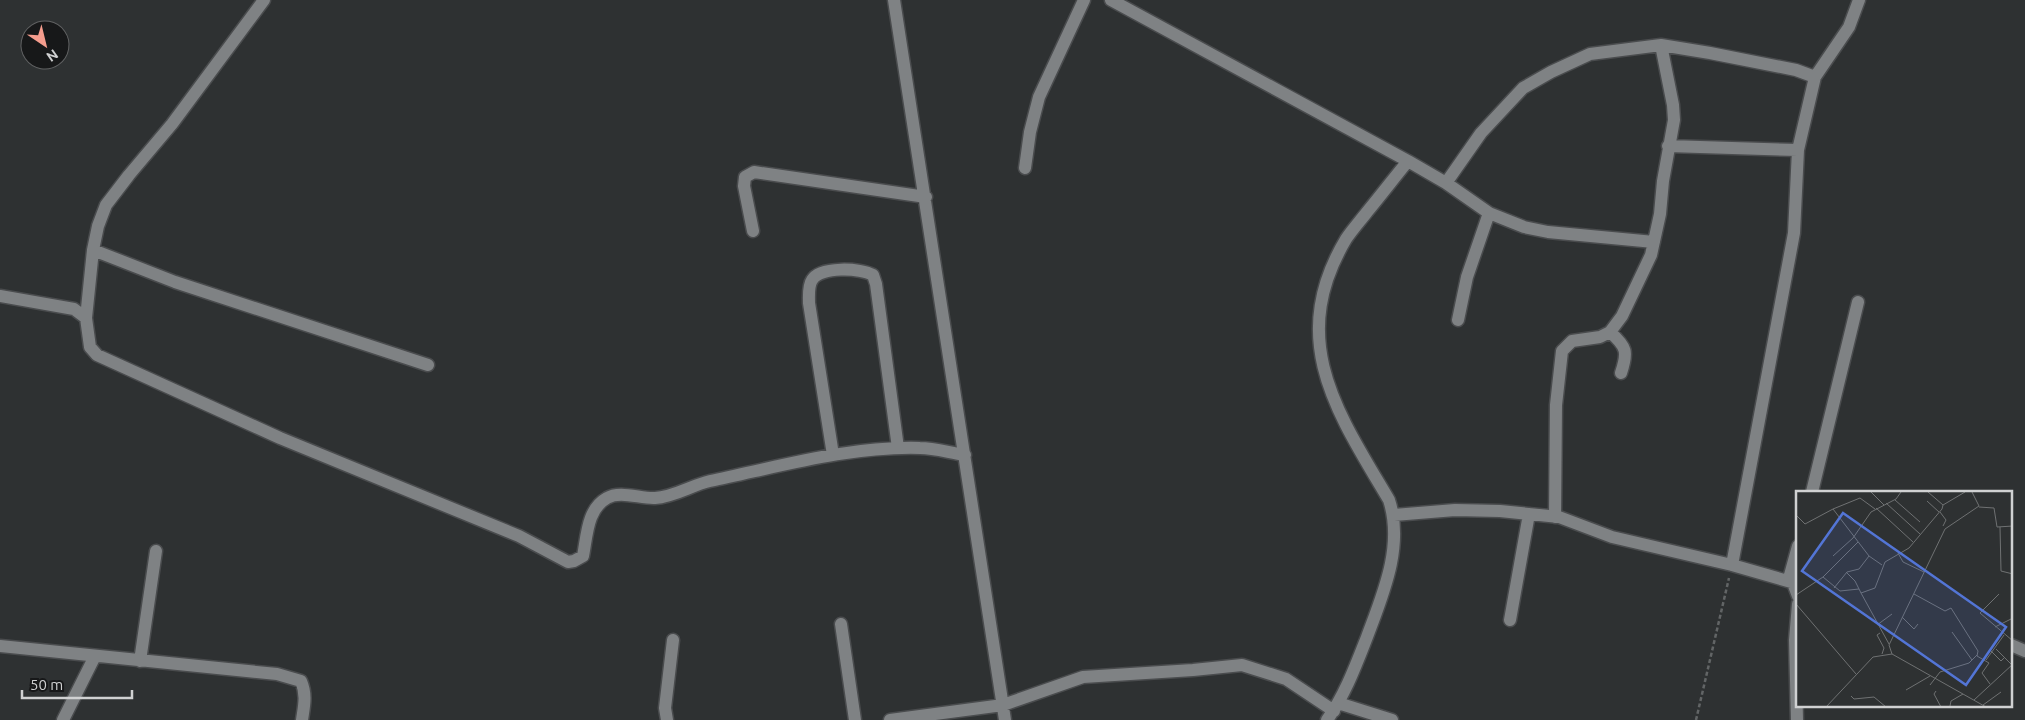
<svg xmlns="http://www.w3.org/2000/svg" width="2025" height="720" font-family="Ubuntu,sans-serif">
	<rect width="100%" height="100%" fill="#2e3132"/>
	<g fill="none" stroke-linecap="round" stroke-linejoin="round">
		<defs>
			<path id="minor" d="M894,0L1005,720
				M1111,0L1408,161C1394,178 1381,195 1367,212C1360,221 1352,230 1346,239C1286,340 1337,412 1389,500C1404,546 1383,594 1367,637C1356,665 1345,695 1327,720
				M1668,146L1798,150
				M1408,161L1446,183L1489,213L1524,227L1548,232L1654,242
				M1025,168L1030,132L1039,97L1084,0
				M1446,183L1481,133L1523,88L1551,72L1590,54L1661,45L1710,53L1796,70L1815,77
				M753,231L744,186L745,177L754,172L926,197
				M93,250L175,282L428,365
				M0,296L74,309L86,318L90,347L97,355L280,438L519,536L568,562L574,561L583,556C587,536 587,509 607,498C620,490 641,499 655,498C674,497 692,485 710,481C778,467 849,446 920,448C935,448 950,453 965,455
				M86,318L93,250L98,226L106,205L129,175L172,124L264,0
				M1458,320L1467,277L1489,213
				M1610,332C1627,347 1628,352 1621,373
				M833,455L809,303C809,296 808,286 812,280C820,266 861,268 873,275L876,284L898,448
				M1812,492L1858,302
				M1394,515L1455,510L1500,511L1559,517L1612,537L1732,565L1798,584
				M1555,517L1556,405L1562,351L1572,341L1600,337L1610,332L1622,316L1651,255L1660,214L1663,181L1674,120L1673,105L1661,45
				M1798,546L1790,575L1798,596
				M1732,565L1794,233L1798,150L1815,77L1849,27L1859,0
				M1510,620L1529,514
				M841,624L855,720
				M2011,645L2025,651
				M0,646L277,674L301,681C307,695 304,706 302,720
				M140,661L156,551
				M1338,703L1392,720
				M63,720L95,656
				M667,720L665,708L673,640
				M890,720L1003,705L1083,677L1193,670L1242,665L1286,679L1334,711
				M1797,720L1795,640L1798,604"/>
		</defs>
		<!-- minor casing -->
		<use href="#minor" stroke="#4a4c4e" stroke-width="15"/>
		<!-- path -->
		<path stroke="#626566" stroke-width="2.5" stroke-dasharray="4 2.5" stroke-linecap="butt" d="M1696,720L1729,578"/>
		<!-- minor -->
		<use href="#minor" stroke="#7f8284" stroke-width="12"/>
	</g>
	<!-- overview -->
	<g transform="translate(1796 491)">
		<rect width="216" height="216" fill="#2e3132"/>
		<path fill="none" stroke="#6f7172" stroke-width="1" d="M75,1L88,14M176,1L183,15L149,38L93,154L96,163L190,216M99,9L124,31M131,10L143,21M90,12L124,43M147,14L169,1M183,16L198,17L201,36L217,35M80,17L117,51M79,18L64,7L37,18L73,65L86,74M144,21L150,29L147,35M0,24L9,33L37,18M204,36L205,80L217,83M102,62L107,71L128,81M37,65L57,47L75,21L100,8L105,1M50,81L59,90L65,102M27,86L44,100L63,98M38,97L51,81L63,78L73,65M118,103L149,120L155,117L182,160L181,165L193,172L186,182L194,193M203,103L184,122L217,150M0,104L27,86L62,51M0,113L60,183M106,126L118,138L122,133M81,134L96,123M199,136L217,127M156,141L176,169M84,142L81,144L88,157L86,163M93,153L65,102L79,97L89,71L113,57L146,18L147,14L132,1M200,158L216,174M195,160L205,170L209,166M190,169L208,144M134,194L144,181L173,172L181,164M110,199L134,185M140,200L138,203L145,216M55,205L58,208L78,206L90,216M178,209L217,173M187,214L205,201M154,215L155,210L167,203M30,216L77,166L96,163"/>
		<path fill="#5375d6" fill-opacity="0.15" stroke="#5375d6" stroke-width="2.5" d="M47,22L210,136L170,194L6,80Z"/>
		<rect width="216" height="216" fill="none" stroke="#d0d1d2" stroke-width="2.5"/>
	</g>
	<!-- north arrow -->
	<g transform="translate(45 45) rotate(145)"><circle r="24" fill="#171819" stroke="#616263"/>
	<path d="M0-4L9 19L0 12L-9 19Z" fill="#f59d8e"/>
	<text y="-8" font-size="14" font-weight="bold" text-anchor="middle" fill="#d0d1d2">N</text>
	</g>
	<!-- scale -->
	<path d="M22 690v8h110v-8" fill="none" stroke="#d0d1d2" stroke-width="2.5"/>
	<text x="30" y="690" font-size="15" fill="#d0d1d2" stroke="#171819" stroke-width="4" paint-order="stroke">50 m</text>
</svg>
